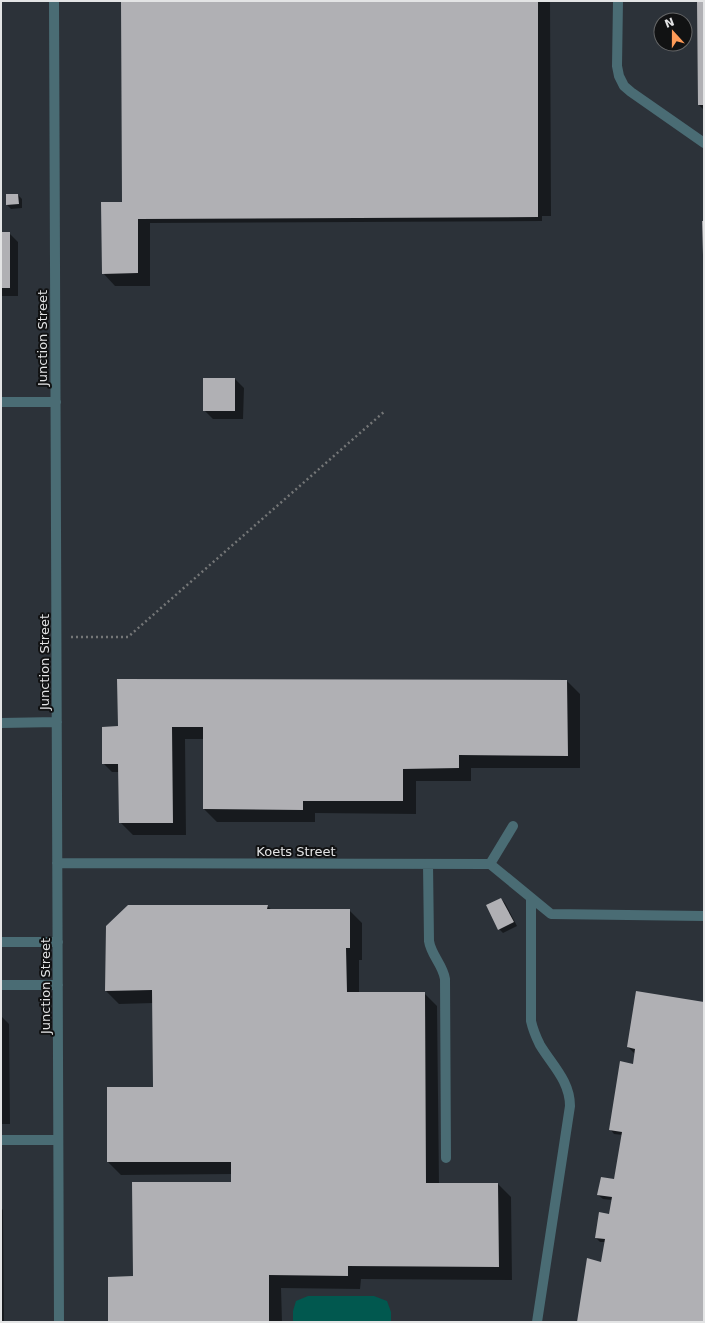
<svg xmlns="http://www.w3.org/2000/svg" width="705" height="1323" font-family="'DejaVu Sans',sans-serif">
	<rect width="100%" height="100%" fill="#282a2b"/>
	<!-- built -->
	<path fill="#2c3239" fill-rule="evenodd" d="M1,1H704V1322H1ZM661,20H685V44H661Z"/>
	<!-- water -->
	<path fill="#01584f" d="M308,1296H374L387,1301L391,1312V1322H293V1311L296,1301Z"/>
	<!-- shadow -->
	<path fill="#0007" d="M122,1H550L551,216H542V221L150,223V286H115L103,273L123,203Z
		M698,1H704V110L699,105Z
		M7,195H18L22,199V208L11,209L7,205Z
		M1,233H9L18,242V296H1Z
		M235,379L244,388L243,419H213L204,410Z
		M567,681L580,694V768H471V781H416V814L315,813V822H217L204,809V739H185L186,835H133L120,822L119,772H112L103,763V728Z
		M501,899L505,903L517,926L503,933L499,929Z
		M267,906L272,910H349L362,923V960H359V993H424L437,1006L439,1184H498L511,1197L512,1280L361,1279L360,1289L281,1288L282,1322H109L134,1277L234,1183L232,1174L121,1175L108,1162L154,1088V1003L119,1004L106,991Z
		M704,1003V1322H578L602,1264L605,1242H600L596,1238L610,1215L612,1200L603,1199L598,1195L614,1180L623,1135L614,1134L610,1129L634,1065L636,1055L628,1047Z
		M1,1016L9,1024L10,1124H1Z
		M1,1208L3,1210L4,1322H1Z"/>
	<!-- building -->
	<path fill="#b0b0b4" d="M121,1H538V217L138,219V273L102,274L101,202H122Z
		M697,1H704V105H698Z
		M6,194H18L19,204L6,205Z
		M702,221H704V255H703Z
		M1,232H10V288H1Z
		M203,378H235V411H203Z
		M117,679L567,680L568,756L459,755V768L403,769V801H303V810L203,809V727H172L173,823H119L118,764H102V727L118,726Z
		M501,898L514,922L498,930L486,905Z
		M128,905H268L267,909H350V948H346L347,992H425L426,1183H498L499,1267L348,1266V1276L269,1275V1322H108V1277L133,1276L132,1182H231V1162H107V1087H153L152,990L105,991L106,926Z
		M636,991L704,1002V1322H577L587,1258L601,1262L605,1239L595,1238L599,1212L609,1214L612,1197L597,1195L601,1177L614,1179L622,1132L609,1130L620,1061L633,1064L635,1049L627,1047Z"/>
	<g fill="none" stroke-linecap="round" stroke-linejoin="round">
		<!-- path -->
		<path stroke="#757778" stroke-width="2.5" stroke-dasharray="2 3" stroke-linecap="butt" d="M71,637H128L385,411"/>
		<!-- minor -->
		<path stroke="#4a6c74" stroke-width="10" d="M54,1L59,1322
			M618,1L617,66L619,76L624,86L631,92L704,143
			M1,402H56
			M1,723L57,722
			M57,863L490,864
			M428,864L429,941C431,955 443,965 445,979L446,1158
			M490,864L551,914L704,916
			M490,864L513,826
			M531,898V1021C533,1030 536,1037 540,1045C552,1065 570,1081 570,1106L537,1322
			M1,942H58
			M1,985H58
			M1,1140H58"/>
	</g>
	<g text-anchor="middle" stroke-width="4" stroke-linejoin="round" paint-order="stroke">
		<!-- street labels -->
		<g font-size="13" fill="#e3e4e5" stroke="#111213">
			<text transform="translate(42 338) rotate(-90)" y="5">Junction Street</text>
			<text transform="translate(44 662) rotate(-90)" y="5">Junction Street</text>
			<text x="296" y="856">Koets Street</text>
			<text transform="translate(45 986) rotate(-90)" y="5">Junction Street</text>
		</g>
	</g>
	<!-- border -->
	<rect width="705" height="1323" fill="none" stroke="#e3e4e5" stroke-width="4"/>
	<!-- north arrow -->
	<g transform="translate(673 32) rotate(339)"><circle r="19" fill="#111213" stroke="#656667"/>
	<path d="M0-3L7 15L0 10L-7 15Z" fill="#fe9b58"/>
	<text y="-6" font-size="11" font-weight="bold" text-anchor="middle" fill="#e3e4e5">N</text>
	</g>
</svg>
